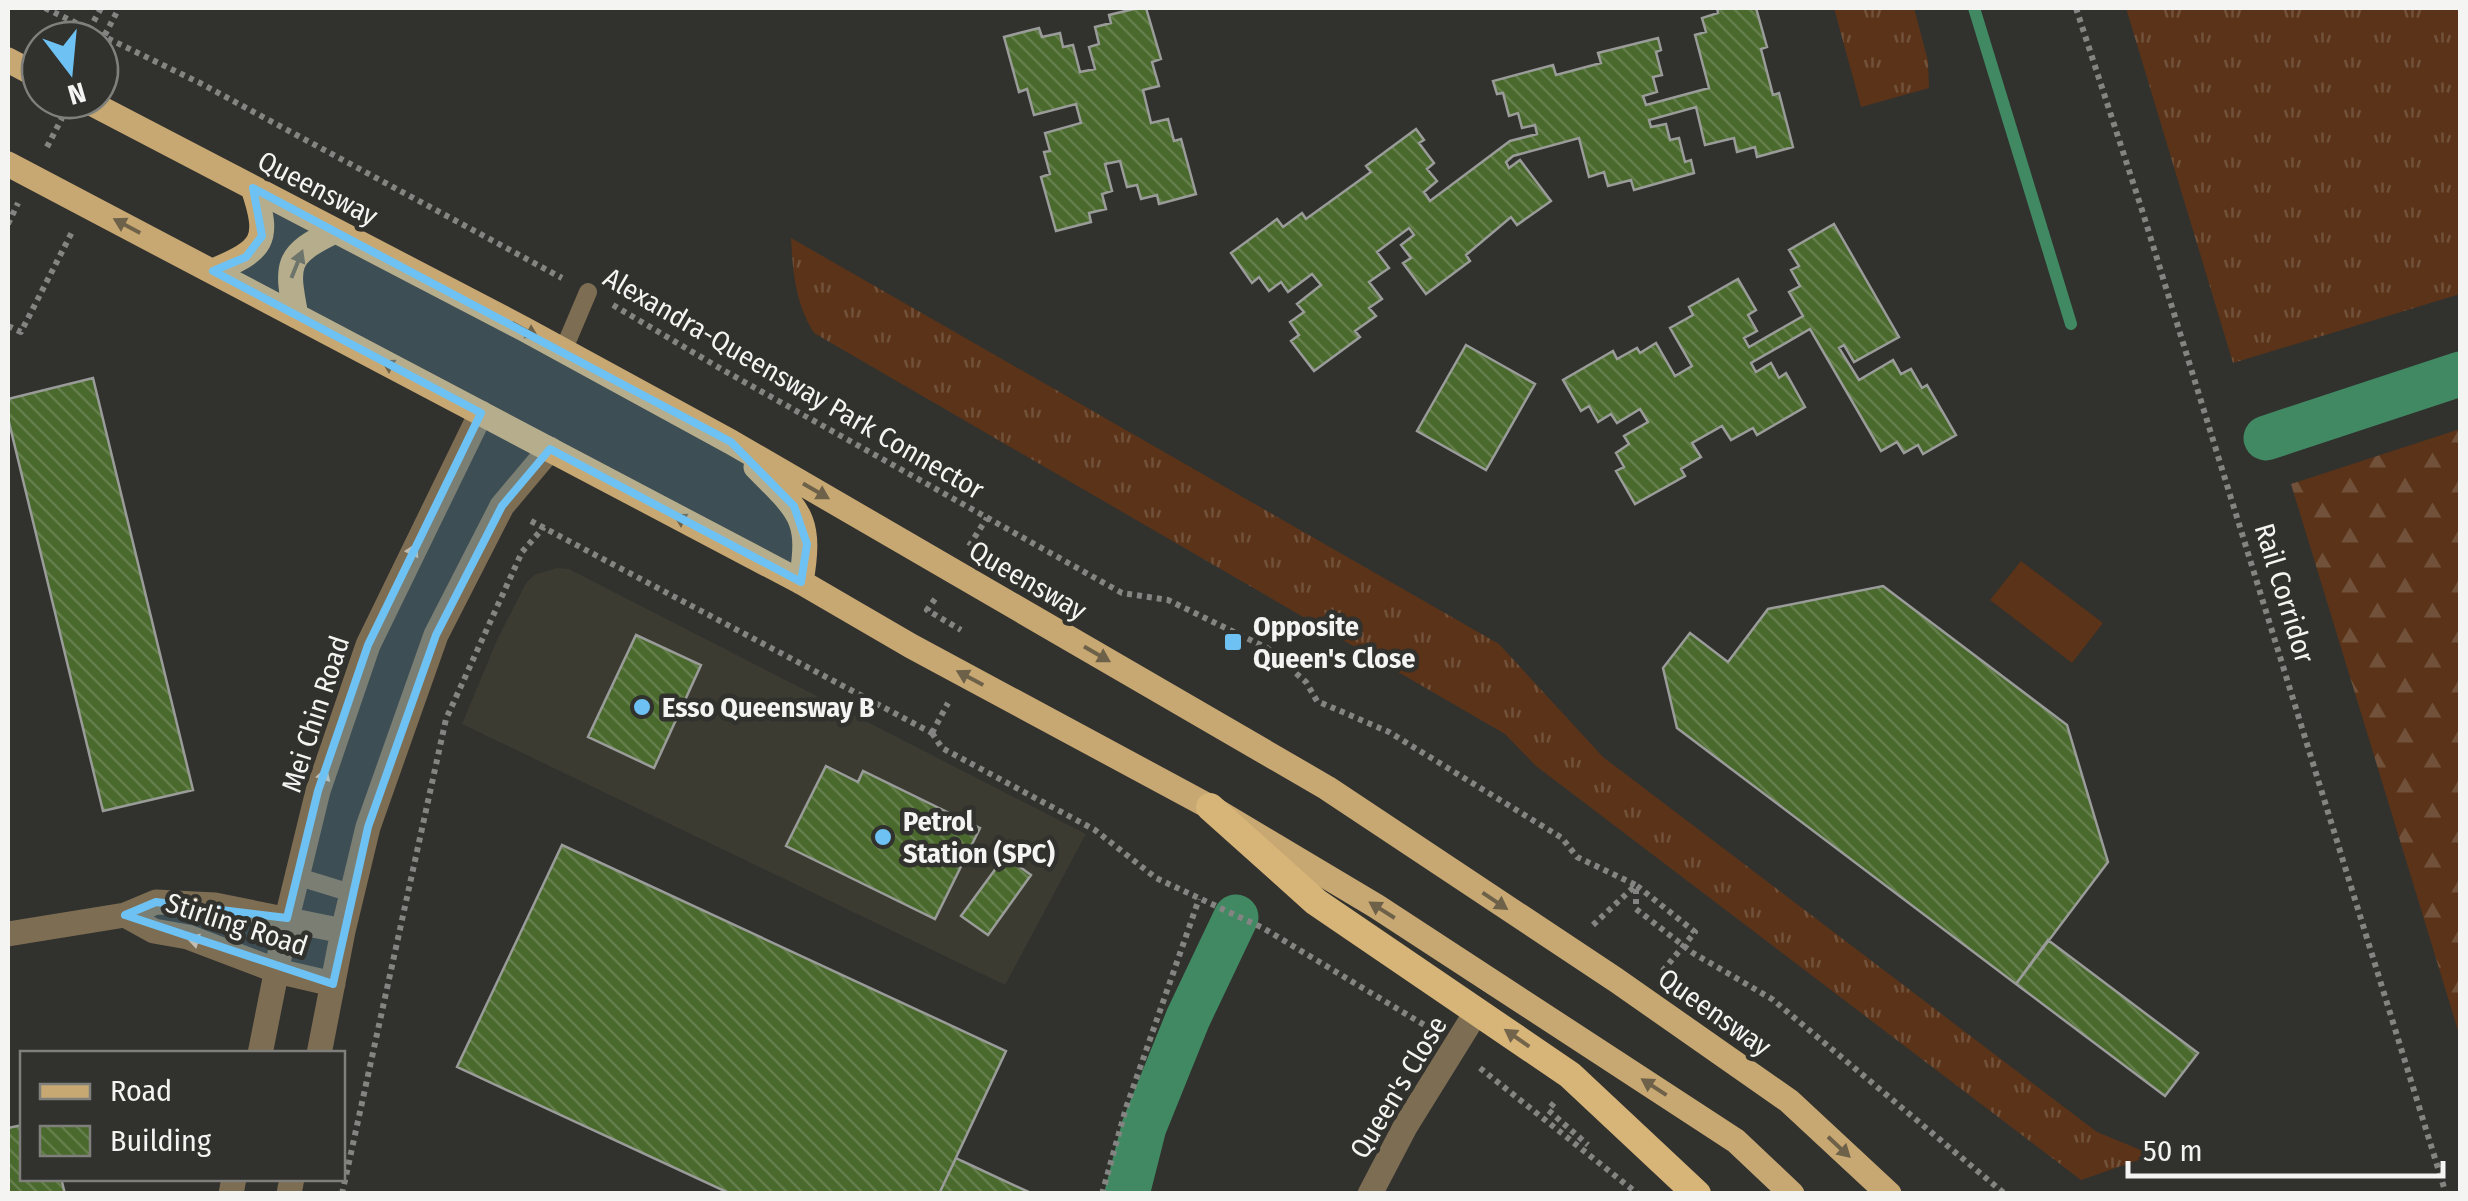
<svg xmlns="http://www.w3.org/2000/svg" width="2468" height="1201" font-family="'Fira Sans Condensed',sans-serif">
	<defs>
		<pattern id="grass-tufts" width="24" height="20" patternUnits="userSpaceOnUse" patternTransform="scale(2.5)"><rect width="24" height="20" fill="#5a3318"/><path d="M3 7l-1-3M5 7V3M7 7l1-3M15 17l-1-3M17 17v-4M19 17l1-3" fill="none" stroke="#72513a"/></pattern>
		<pattern id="forest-firs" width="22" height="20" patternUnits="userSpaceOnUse" patternTransform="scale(2.5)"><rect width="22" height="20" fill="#5a3318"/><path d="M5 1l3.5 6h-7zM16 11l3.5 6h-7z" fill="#72513a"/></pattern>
		<pattern id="building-back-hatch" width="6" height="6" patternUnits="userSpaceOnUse" patternTransform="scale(2.5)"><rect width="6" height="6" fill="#4a692d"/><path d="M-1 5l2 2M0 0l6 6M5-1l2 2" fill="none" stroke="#657f4c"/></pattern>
	</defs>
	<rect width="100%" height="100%" fill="#31312e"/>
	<!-- built -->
	<path fill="#3b3b32" d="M556,568L569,569L1086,834L1005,985L462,724L497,640L526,583L534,575Z"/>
	<!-- grass -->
	<path fill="url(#grass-tufts)" d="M1834,8H1914L1928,61L1929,88L1861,107Z
		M2126,8H2460V294L2233,363Z
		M791,238L1499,644L1603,757L2097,1132L2153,1155L2081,1180L1536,766L1505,734L814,333C795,302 793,273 791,238Z"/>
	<!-- forest -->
	<path fill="url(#forest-firs)" d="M2460,429V1037L2291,484Z"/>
	<!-- pitch -->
	<path fill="#5a3318" d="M2021,561L2103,623L2072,663L1990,600Z"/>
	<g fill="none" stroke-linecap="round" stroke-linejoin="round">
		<!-- stream -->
		<path stroke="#408962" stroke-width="12" d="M1974,8L2071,324"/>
		<!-- canal -->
		<path stroke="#408962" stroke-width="45" d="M2266,438L2460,374
			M1127,1194L1144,1127L1188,1018L1236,917"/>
	</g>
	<!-- building -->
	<path fill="url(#building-back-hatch)" stroke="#9a9c99" stroke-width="2.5" d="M1138,8H1146L1161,59L1152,62L1159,86L1143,90L1151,123L1168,119L1174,141L1181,139L1196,194L1159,204L1157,195L1141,199L1137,185L1127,187L1120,161L1105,164L1112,191L1102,194L1106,209L1089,213L1091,222L1056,231L1041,177L1050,174L1044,152L1050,151L1045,133L1081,123L1076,104L1034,115L1027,89L1019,92L1004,37L1039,28L1042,37L1060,33L1063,47L1073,45L1080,72L1095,69L1089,47L1099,44L1095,27L1111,23L1109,15Z
		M1717,8H1756L1767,47L1761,49L1773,95L1779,93L1793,147L1757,157L1755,147L1737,152L1734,138L1705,145L1696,107L1649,120L1651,127L1666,124L1670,140L1679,138L1685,162L1691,160L1694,173L1634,190L1631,180L1608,186L1604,172L1589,177L1579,138L1513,156L1506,162L1509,168L1520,160L1551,201L1517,225L1511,217L1466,255L1470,261L1426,294L1403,263L1411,258L1401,245L1414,235L1409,228L1377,252L1389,268L1369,282L1382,299L1369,308L1376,316L1355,331L1360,337L1314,371L1291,341L1299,335L1290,322L1304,312L1297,304L1321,285L1312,274L1288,292L1281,282L1269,291L1259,277L1252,283L1231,253L1277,219L1283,227L1302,213L1306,219L1371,172L1366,166L1416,129L1424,140L1419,143L1434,163L1427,169L1437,181L1424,192L1430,201L1510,141L1537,134L1535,125L1522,128L1518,113L1509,116L1503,93L1497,94L1493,81L1553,65L1556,75L1601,63L1598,53L1658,38L1661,50L1656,52L1662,75L1653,77L1657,92L1643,96L1646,105L1709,88L1695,35L1706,32L1702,18L1718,13Z
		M1834,224L1899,337L1854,362L1844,345L1839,348L1859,380L1893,360L1901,374L1911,369L1922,388L1927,385L1956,435L1923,454L1918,445L1904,453L1897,442L1881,451L1810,329L1751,363L1756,372L1771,363L1779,378L1786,373L1805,407L1757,435L1753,428L1731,440L1722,426L1692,443L1701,457L1681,469L1685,476L1635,504L1616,471L1624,467L1616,453L1629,444L1624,436L1648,422L1640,409L1617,423L1611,414L1598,422L1589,406L1581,411L1563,380L1613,351L1617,359L1637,348L1640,353L1656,343L1675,376L1692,366L1670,328L1693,315L1689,307L1738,279L1756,310L1748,315L1757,331L1744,338L1749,347L1803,316L1789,292L1800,286L1791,270L1799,266L1789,250Z
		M1466,345L1535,384L1486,470L1417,431Z
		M93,378L193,790L103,811L8,418V399Z
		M1883,586L2067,725L2108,862L2016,984L1677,728L1663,668L1690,633L1728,662L1768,609Z
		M636,635L701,665L654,768L588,737Z
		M826,766L858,782L863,771L980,828L935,919L786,846Z
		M562,845L1006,1051L939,1194H731L457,1067Z
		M1005,856L1031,875L988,935L961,916Z
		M2048,940L2198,1053L2165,1096L2016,984Z
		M22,1125V1178H61L65,1194H8V1128Z
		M956,1158L962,1161L1033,1194H939Z"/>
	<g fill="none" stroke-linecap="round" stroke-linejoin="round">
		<!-- path -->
		<path stroke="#848482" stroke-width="6" stroke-dasharray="5 5" stroke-linecap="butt" d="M45,8L200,83L562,278
			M2076,8L2142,210L2446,1194
			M89,30L101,8
			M100,44L119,8
			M47,147L62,118
			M8,224L18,203
			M613,305L723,370L1122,593L1168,600L1267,648L1306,682L1317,701L1389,732L1562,838L1577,857L1636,885V909L1693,953L1772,999L2005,1194
			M8,326L21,332L72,232
			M531,521L932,733
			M969,546L987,518
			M935,599L927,610L961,630
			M932,733L942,748L1095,830L1156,878L1263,928L1431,1029
			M932,733L948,703
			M1593,925L1636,885L1695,932L1661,973
			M1480,1068L1638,1194
			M1554,1103L1548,1110L1588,1145
			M342,1194L446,719L522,552L544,527
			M1102,1194L1126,1108L1199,899"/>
		<!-- service -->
		<path stroke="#7d6d53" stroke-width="18" d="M563,351L588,292
			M299,877L351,893"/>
		<!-- minor -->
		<path stroke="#7d6d53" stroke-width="25" d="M125,915L154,931L188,937L277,971L333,984
			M8,934L125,915L156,902L215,905L343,931
			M260,1054L287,918L318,791L368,645L481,413
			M319,1054L343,931L368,827L436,635L502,506L550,449
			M231,1194L234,1178
			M289,1194L292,1178
			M1370,1194L1405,1127L1477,1011"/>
		<!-- primary -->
		<path stroke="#c8a872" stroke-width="25" d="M8,60L40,77
			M85,100L524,329L731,442L1327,788L1616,980L1789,1101L1889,1194
			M8,164L801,582L911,646L1210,807L1376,906L1736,1141L1792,1194
			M213,271C263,250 271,241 253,188
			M296,316C286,264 285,255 335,231
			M756,467C800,512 812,517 801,582"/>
		<!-- trunk -->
		<path stroke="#d7b478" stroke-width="28" d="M1210,807L1316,902L1570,1075L1697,1194"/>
	</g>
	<!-- one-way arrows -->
	<defs><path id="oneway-solid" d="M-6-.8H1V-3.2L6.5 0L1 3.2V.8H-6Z" transform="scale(2.5)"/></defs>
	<g fill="#6d6149">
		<use href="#oneway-solid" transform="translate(127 226) rotate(-152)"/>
		<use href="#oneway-solid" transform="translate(297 264) rotate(-68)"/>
		<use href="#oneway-solid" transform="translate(525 330) rotate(29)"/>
		<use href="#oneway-solid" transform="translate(395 368) rotate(-152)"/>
		<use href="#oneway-solid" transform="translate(816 491) rotate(30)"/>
		<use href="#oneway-solid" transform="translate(687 522) rotate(-152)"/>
		<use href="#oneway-solid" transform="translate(1097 654) rotate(30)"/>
		<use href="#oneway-solid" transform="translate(970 678) rotate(-152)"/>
		<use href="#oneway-solid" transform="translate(1495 901) rotate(34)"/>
		<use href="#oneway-solid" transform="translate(1382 910) rotate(-148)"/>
		<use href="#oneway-solid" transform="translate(1654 1087) rotate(-147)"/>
		<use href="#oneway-solid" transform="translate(1839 1147) rotate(43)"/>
	</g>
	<g fill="#c4beb2">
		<use href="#oneway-solid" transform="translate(410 557) rotate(-64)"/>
		<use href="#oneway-solid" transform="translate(322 782) rotate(-73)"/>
		<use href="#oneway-solid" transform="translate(201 942) rotate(-163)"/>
	</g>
	<use fill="#73654c" href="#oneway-solid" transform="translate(1517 1038) rotate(-145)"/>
	<!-- marked area -->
	<path fill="#6ec2f3" fill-opacity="0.2" stroke="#6ec2f3" stroke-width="8" stroke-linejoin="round" d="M253,188L731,442L794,506L807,544L801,582L550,449L502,506L436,635L368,827L333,984L125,915L156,902L287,918L318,791L368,645L481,413L213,271L246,257L262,236Z"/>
	<!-- markers -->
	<g fill="#6ec2f3" stroke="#31312e" stroke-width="4">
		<rect x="1223" y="632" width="20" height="20" rx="5"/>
		<circle cx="642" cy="707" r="10"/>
		<circle cx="883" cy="837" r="10"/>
	</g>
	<g text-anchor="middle" stroke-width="9" stroke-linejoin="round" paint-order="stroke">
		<!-- street labels -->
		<g font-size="28" fill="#f4f4f2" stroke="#31312e">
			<text transform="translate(318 188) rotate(27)" y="10">Queensway</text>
			<text transform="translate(794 383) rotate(30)" y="10">Alexandra-Queensway Park Connector</text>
			<text transform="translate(1028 580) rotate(30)" y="10">Queensway</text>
			<text transform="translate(2285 593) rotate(73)" y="10">Rail Corridor</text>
			<text transform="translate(315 714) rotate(-72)" y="10">Mei Chin Road</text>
			<text transform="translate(237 924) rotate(18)" y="10">Stirling Road</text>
			<text transform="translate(1715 1012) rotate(35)" y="10">Queensway</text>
			<text transform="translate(1398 1087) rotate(-59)" y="10">Queen's Close</text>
		</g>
		<!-- poi labels -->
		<g font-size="28" font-weight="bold" fill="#f4f4f2" stroke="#31312e" text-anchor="start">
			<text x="1253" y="636">Opposite<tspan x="1253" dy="32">Queen's Close</tspan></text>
			<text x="662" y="717">Esso Queensway B</text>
			<text x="903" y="831">Petrol<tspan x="903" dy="32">Station (SPC)</tspan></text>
		</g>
	</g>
	<!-- border -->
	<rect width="2468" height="1201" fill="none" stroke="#f4f4f2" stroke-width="20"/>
	<!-- legend -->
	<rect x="20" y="1051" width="325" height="130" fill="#31312e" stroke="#7f7f7c" stroke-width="2.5"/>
	<rect x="40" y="1084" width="50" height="15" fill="#c8a872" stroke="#7f7f7c" stroke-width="2.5"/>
	<text x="110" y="1101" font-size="30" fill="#f4f4f2">Road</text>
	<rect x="40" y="1126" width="50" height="30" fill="url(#building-back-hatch)" stroke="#7f7f7c" stroke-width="2.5"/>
	<text x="110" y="1151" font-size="30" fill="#f4f4f2">Building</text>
	<!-- north arrow -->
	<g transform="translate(70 70) rotate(164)"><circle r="48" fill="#31312e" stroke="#7f7f7c" stroke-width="2.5"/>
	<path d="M0-8L18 38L0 25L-18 38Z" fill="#6ec2f3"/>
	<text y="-15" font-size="28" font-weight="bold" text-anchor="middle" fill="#f4f4f2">N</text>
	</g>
	<!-- scale -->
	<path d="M2128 1161v15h315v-15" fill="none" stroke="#f4f4f2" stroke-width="5"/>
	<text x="2143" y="1161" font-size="30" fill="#f4f4f2" stroke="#31312e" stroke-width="8" paint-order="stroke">50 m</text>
</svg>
